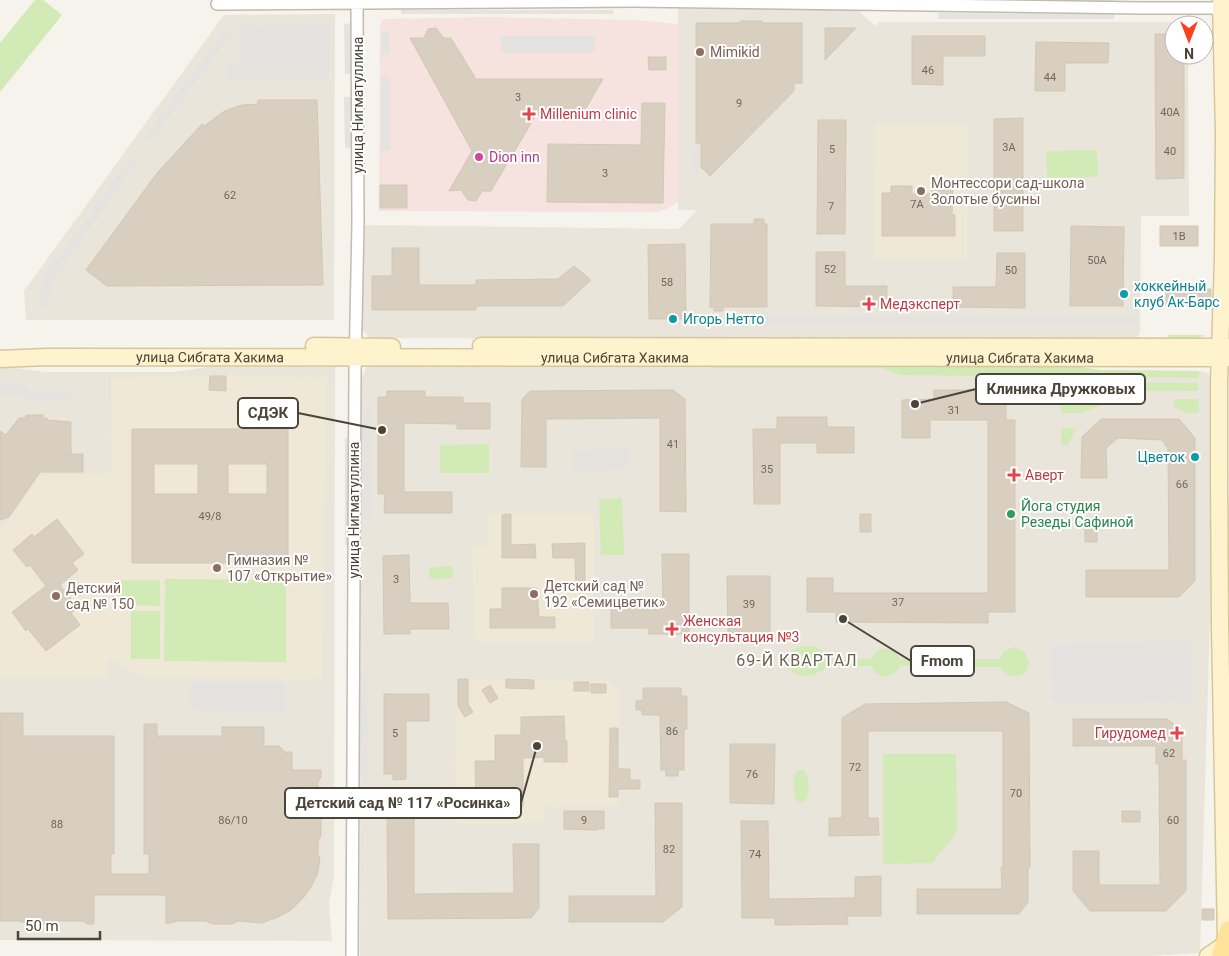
<svg xmlns="http://www.w3.org/2000/svg" width="1229" height="956" font-family="Roboto,sans-serif">
	<rect width="100%" height="100%" fill="#f6f3ec"/>
	<!-- residential -->
	<path fill="#eae5da" d="M678,9H857L875,26L879,22H1188V25H1174V55H1188L1189,216H1141L1140,332L1135,341L370,338L366,334L361,328L365,225L679,229L697,210H678Z
		M335,14L334,320H26L24,291L224,15Z
		M378,363L1067,365L1100,370L1199,371L1207,372L1217,384L1200,953L1148,956H360L361,380L367,366Z
		M8,367L46,372H174L207,367H335L334,877L329,904L332,941L0,940V368Z"/>
	<!-- education -->
	<path fill="#efe8d6" d="M875,124H968L967,259H874Z
		M210,376L327,377L322,679L143,677L111,659H108L107,677H0V532L40,476L46,474H107L112,468L111,377Z
		M488,514H594V642H475L472,546H488Z
		M457,680L609,681L620,692L618,805L544,807V823H457L455,799Z"/>
	<!-- medical -->
	<path fill="#f6e3e0" d="M488,17L635,20L678,24V202L667,209L658,212L379,211L380,25L383,19Z"/>
	<!-- green -->
	<path fill="#d2eab5" d="M35,0H43L62,15L0,92V43Z
		M1097,150L1098,177L1047,178L1046,151Z
		M1167,335H1205L1196,339L1172,340Z
		M715,364L1067,365L1100,370L1199,371V378L901,375L882,368H712Z
		M1031,382L1198,383V391L1031,390Z
		M1174,399H1198L1199,413H1186L1174,406Z
		M1063,400H1101V405L1083,413H1061V402Z
		M1061,428H1076L1068,445H1061Z
		M489,444V473H440V445Z
		M622,498L624,555H601L599,499Z
		M453,566V578L429,579V567Z
		M165,579L286,580V662L164,661Z
		M118,580H160V606L118,605Z
		M131,611H160V659H131Z
		M813,646L823,650L827,659H871C878,645 893,645 900,659H939C946,645 961,645 968,659H1000L1004,651L1015,647L1025,652L1029,662L1025,672C1015,679 1006,677 1000,667H968C961,681 946,680 939,666H900C893,680 877,680 871,666H826C817,679 792,680 786,663C786,647 800,646 813,646Z
		M883,754H956L957,832L932,863L883,864Z
		M798,770H804C810,778 811,799 802,803L797,801C793,793 792,776 798,770Z"/>
	<!-- parking -->
	<path fill="#e5e3e0" d="M939,0H1113L1114,2H939Z
		M401,10H613V14H401Z
		M938,13L1114,14V19H938Z
		M352,23L353,74H345L344,24Z
		M329,24V79H226V62H239L240,25Z
		M229,25L235,30L151,142L144,138Z
		M389,31V54H381V32Z
		M501,36H595V53H501Z
		M381,77H390V150H381Z
		M344,97H352L353,148H345Z
		M691,149H699V173H691Z
		M130,159L136,163L51,284L49,307H40L42,279Z
		M795,315L943,316L1139,317V323H745V316Z
		M0,385H27V391H72V399H27V395H0Z
		M361,408H370L371,519H362Z
		M345,438H350V545H345Z
		M630,449V470L573,471V450Z
		M1192,641L1193,703L1057,704L1051,698L1050,643Z
		M358,674H367L369,777H359Z
		M190,682H285L286,714H245L190,709Z"/>
	<!-- building -->
	<path fill="#d8cfc1" stroke="#d3c7b4" fill-rule="evenodd" d="M740,21H762V23H802V83H794V91L710,176L701,167V143H696V23H740Z
		M436,28L444,38H451L476,79H603L582,115H536L491,191H482L476,201L468,200L461,190L449,191L472,151L410,38H424L428,29Z
		M825,28H856L825,60Z
		M1155,34H1174V55H1184V178L1156,179Z
		M912,36H985V56H943V85L912,84Z
		M1036,42L1109,43L1108,63H1065V91H1035Z
		M648,57H666V70H649Z
		M258,100H317L323,285L107,286L86,270L157,173L202,124L204,126L223,112L230,109L242,105L258,104Z
		M642,103H665L663,203L547,202L548,144L641,145Z
		M1023,118V231H994V119Z
		M818,120H846L845,234H817Z
		M380,185H407V208H380Z
		M891,186H912V194H932V186H953L952,215H955V236H882V193H891Z
		M754,219H764V224H767V307H723V311H714V307H710L711,224H754Z
		M1071,226L1124,227L1123,306H1070Z
		M1160,226H1198V246H1160Z
		M685,244L686,319H649L648,245Z
		M392,248H419V285H476V280L558,279L574,266L591,280L563,306H476V310H372V276H392Z
		M816,252H845V286H887V307L816,306Z
		M997,253H1025V308L953,307V287H996Z
		M1178,289H1211V306H1166V290Z
		M210,376H226V391L209,390Z
		M673,390L685,399L686,512L660,511V418L546,419V467H521L522,399L530,391Z
		M934,390H1006V420H1015V612H988V623L836,622V612H807V578H833V593H988V420H930V438H902V400L934,399Z
		M387,391H425V397H463V403H490V429H457V424L404,423V492H452V513H384L385,494H378V397H387Z
		M26,415H43V418H47V420L71,422V454H83V472H40L9,517L0,520V431L6,435L19,418H26Z
		M777,417H827V427H854V453H817V443H780V504H754L753,429H777Z
		M1101,419H1179L1195,438V581L1179,597H1086V570H1169L1168,449L1162,440L1118,438L1106,448L1107,478H1081L1082,437Z
		M132,429H288V563H132ZM154,464H198V494H154ZM228,464H267V494H228Z
		M511,514V545L535,544L536,558H502V515Z
		M860,514H871V532H860Z
		M57,519L84,554L72,563L78,570L60,585L78,608L71,613L80,625L46,651L28,629L26,631L12,612L46,586L30,565L27,567L13,550L32,534L34,537Z
		M1085,524H1097V542H1085Z
		M585,543V587H576L575,558H553L552,544Z
		M662,554H689V634H649L648,628H611V605H663Z
		M409,555L410,603H448L449,629H410V634H384L383,556Z
		M727,576H770V633H728Z
		M502,588H537L539,617H555V628H490V609H502Z
		M458,679H468V704L473,712L465,717L458,706Z
		M506,679L534,680V689L506,688Z
		M574,682H589V691H574Z
		M591,684H606V693H591Z
		M490,685L498,698L490,703L482,690Z
		M643,688H681V696H687V729H684V770H678V776H666V770H661L660,715H642V710H636V701L643,700Z
		M384,694H429V721H406V779L393,780V774H384Z
		M1006,702L1029,713L1030,867H1028V902L1019,914H917V889H1002L1001,867H1003V731H868V818H878L879,835L829,836V818H842V718L865,704Z
		M0,713H23V736H114V854H111V874H149V854H144V724H157V736H222V727H264V746H279L285,752H292V770H321V777L318,782V809L321,815V835L318,842V856L320,857L318,872L311,887L304,897L291,910L276,918L261,923L238,921L232,924H213L205,921H178L166,924V895H94V924H88L83,921H56L50,924H28L20,921H0Z
		M564,716L565,741H567V762H544V757L523,758V807H502V804H476L475,761H495V735H521V717Z
		M1073,719H1167L1182,730V760H1186V891L1166,911H1090L1073,891V851H1099V885H1160L1159,764H1156V746H1073Z
		M610,728H618V769H630V780H640V789H618V797H609Z
		M730,744H775L774,804L730,803Z
		M655,803H682V907L663,922H569V896H656Z
		M564,811H604V829H597V830L564,829Z
		M1122,811H1140V822H1122Z
		M414,814V894L514,893L513,844H539V908L531,918L388,919L387,815Z
		M741,821H768L769,899L855,898V877L881,876V916H847L848,924L775,925V918H742Z
		M1202,909H1214V920H1202Z"/>
	<g fill="none" stroke-linecap="round" stroke-linejoin="round">
		<defs>
			<path id="street" d="M217,4L634,1L1142,8H1221
				M352,956L355,371L358,223L357,3"/>
			<g id="secondary">
				<path d="M1221,0L1224,133L1223,260L1219,382V470L1220,626L1226,938"/>
				<path d="M314,346L392,347"/>
				<path d="M481,346L1229,347"/>
				<path id="s1" d="M0,359L47,357L1229,358"/>
				<path d="M1208,956L1223,946"/>
			</g>
			<path id="primary" d="M1221,956L1229,930"/>
		</defs>
		<!-- street casing -->
		<use href="#street" stroke="#c2bbae" stroke-width="14"/>
		<!-- secondary casing -->
		<use href="#secondary" stroke="#d6c79b" stroke-width="19"/>
		<!-- primary casing -->
		<use href="#primary" stroke="#e6c16a" stroke-width="20"/>
		<!-- street -->
		<use href="#street" stroke="#fff" stroke-width="11"/>
		<!-- secondary -->
		<use href="#secondary" stroke="#fff3cd" stroke-width="16"/>
		<!-- primary -->
		<use href="#primary" stroke="#ffe39c" stroke-width="18"/>
	</g>
	<!-- markers -->
	<g fill="#8d6e63" stroke="#fff" stroke-width="2">
		<circle cx="700" cy="52" r="5"/>
		<circle cx="921" cy="191" r="5"/>
		<circle cx="217" cy="568" r="5"/>
		<circle cx="534" cy="594" r="5"/>
		<circle cx="56" cy="596" r="5"/>
	</g>
	<g fill="#e0444e" stroke="#fff" stroke-width="2">
		<path d="M526.5 106.5h5v5h5v5h-5v5h-5v-5h-5v-5h5z"/>
		<path d="M866.5 296.5h5v5h5v5h-5v5h-5v-5h-5v-5h5z"/>
		<path d="M1011.5 467.5h5v5h5v5h-5v5h-5v-5h-5v-5h5z"/>
		<path d="M669.5 621.5h5v5h5v5h-5v5h-5v-5h-5v-5h5z"/>
		<path d="M1174.5 725.5h5v5h5v5h-5v5h-5v-5h-5v-5h5z"/>
	</g>
	<circle fill="#d1479c" stroke="#fff" stroke-width="2" cx="479" cy="157" r="5"/>
	<g fill="#0f9aa8" stroke="#fff" stroke-width="2">
		<circle cx="1124" cy="294" r="5"/>
		<circle cx="673" cy="319" r="5"/>
		<circle cx="1195" cy="457" r="5"/>
	</g>
	<circle fill="#2e9e5b" stroke="#fff" stroke-width="2" cx="1011" cy="514" r="5"/>
	<g text-anchor="middle" stroke-width="4" stroke-linejoin="round" paint-order="stroke">
		<!-- number labels -->
		<g font-size="11" fill="#6e675b">
			<text x="928" y="74">46</text>
			<text x="1050" y="81">44</text>
			<text x="518" y="101">3</text>
			<text x="739" y="107">9</text>
			<text x="1170" y="116">40А</text>
			<text x="1009" y="151">3А</text>
			<text x="832" y="153">5</text>
			<text x="1170" y="155">40</text>
			<text x="605" y="177">3</text>
			<text x="230" y="199">62</text>
			<text x="917" y="208">7А</text>
			<text x="831" y="210">7</text>
			<text x="1179" y="240">1В</text>
			<text x="1097" y="264">50А</text>
			<text x="830" y="273">52</text>
			<text x="1011" y="274">50</text>
			<text x="667" y="286">58</text>
			<text x="954" y="414">31</text>
			<text x="673" y="448">41</text>
			<text x="767" y="473">35</text>
			<text x="1182" y="488">66</text>
			<text x="210" y="520">49/8</text>
			<text x="396" y="583">3</text>
			<text x="898" y="606">37</text>
			<text x="749" y="608">39</text>
			<text x="672" y="735">86</text>
			<text x="395" y="737">5</text>
			<text x="1169" y="757">62</text>
			<text x="855" y="771">72</text>
			<text x="752" y="778">76</text>
			<text x="1016" y="797">70</text>
			<text x="233" y="824">86/10</text>
			<text x="584" y="824">9</text>
			<text x="1173" y="824">60</text>
			<text x="57" y="828">88</text>
			<text x="669" y="853">82</text>
			<text x="755" y="858">74</text>
		</g>
		<!-- education labels -->
		<g font-size="14" fill="#785e54" stroke="#fff" text-anchor="start">
			<text x="710" y="57">Mimikid</text>
			<text x="931" y="188">Монтессори сад-школа<tspan x="931" dy="16">Золотые бусины</tspan></text>
			<text x="227" y="565">Гимназия №<tspan x="227" dy="16">107 «Открытие»</tspan></text>
			<text x="544" y="591">Детский сад №<tspan x="544" dy="16">192 «Семицветик»</tspan></text>
			<text x="66" y="593">Детский<tspan x="66" dy="16">сад № 150</tspan></text>
		</g>
		<!-- street labels -->
		<g font-size="14" fill="#4b4439" stroke="#fff">
			<text transform="translate(358 105) rotate(-90)" y="5">улица Нигматуллина</text>
			<text dy="5" stroke="none"><textPath href="#s1" startOffset="210">улица Сибгата Хакима</textPath></text>
			<text dy="5" stroke="none"><textPath href="#s1" startOffset="615">улица Сибгата Хакима</textPath></text>
			<text dy="5" stroke="none"><textPath href="#s1" startOffset="1020">улица Сибгата Хакима</textPath></text>
			<text transform="translate(354 510) rotate(-90)" y="5">улица Нигматуллина</text>
		</g>
		<!-- health labels -->
		<g font-size="14" fill="#be3a42" stroke="#fff" text-anchor="start">
			<text x="540" y="119">Millenium clinic</text>
			<text x="880" y="309">Медэксперт</text>
			<text x="1025" y="480">Аверт</text>
			<text x="683" y="626">Женская<tspan x="683" dy="16">консультация №3</tspan></text>
			<text x="1166" y="738" text-anchor="end">Гирудомед</text>
		</g>
		<!-- hotel labels -->
		<g font-size="14" fill="#b23c85" stroke="#fff" text-anchor="start">
			<text x="489" y="162">Dion inn</text>
		</g>
		<!-- culture labels -->
		<g font-size="14" fill="#0d838f" stroke="#fff" text-anchor="start">
			<text x="1134" y="291">хоккейный<tspan x="1134" dy="16">клуб Ак-Барс</tspan></text>
			<text x="683" y="324">Игорь Нетто</text>
			<text x="1185" y="462" text-anchor="end">Цветок</text>
		</g>
		<!-- leisure labels -->
		<g font-size="14" fill="#27864d" stroke="#fff" text-anchor="start">
			<text x="1021" y="511">Йога студия<tspan x="1021" dy="16">Резеды Сафиной</tspan></text>
		</g>
		<!-- quarter labels -->
		<g font-size="16" letter-spacing="1" fill="#6e6250" stroke="#fff">
			<text x="797" y="666">69-Й КВАРТАЛ</text>
		</g>
	</g>
	<!-- callouts -->
	<path fill="none" stroke="#4b4439" stroke-width="2" d="M915 404L976 389M382 430L298 413M843 619L911 661M537 746L521 803"/>
	<g fill="#4b4439" stroke="#fff" stroke-width="2">
		<circle cx="915" cy="404" r="5"/>
		<circle cx="382" cy="430" r="5"/>
		<circle cx="843" cy="619" r="5"/>
		<circle cx="537" cy="746" r="5"/>
	</g>
	<g fill="#fff" stroke="#4b4439" stroke-width="2">
		<rect x="976" y="374" width="169" height="30" rx="5"/>
		<rect x="238" y="398" width="60" height="30" rx="5"/>
		<rect x="911" y="646" width="63" height="30" rx="5"/>
		<rect x="285" y="788" width="236" height="30" rx="5"/>
	</g>
	<g font-size="15" text-anchor="middle" font-weight="bold" fill="#4b4439">
		<text x="1061" y="394">Клиника Дружковых</text>
		<text x="268" y="418">СДЭК</text>
		<text x="942" y="666">Fmom</text>
		<text x="403" y="808">Детский сад № 117 «Росинка»</text>
	</g>
	<!-- north arrow -->
	<g transform="translate(1189 40) rotate(180)"><circle r="24" fill="#ffffff" stroke="#b7b4b0"/>
	<path d="M0-4L9 19L0 12L-9 19Z" fill="#fc3f1d"/>
	<text y="-8" font-size="14" font-weight="bold" text-anchor="middle" fill="#4b4439">N</text>
	</g>
	<!-- scale -->
	<path d="M18 931v8h82v-8" fill="none" stroke="#4b4439" stroke-width="2.5"/>
	<text x="25" y="931" font-size="15" fill="#4b4439" stroke="#ffffff" stroke-width="4" paint-order="stroke">50 m</text>
</svg>
